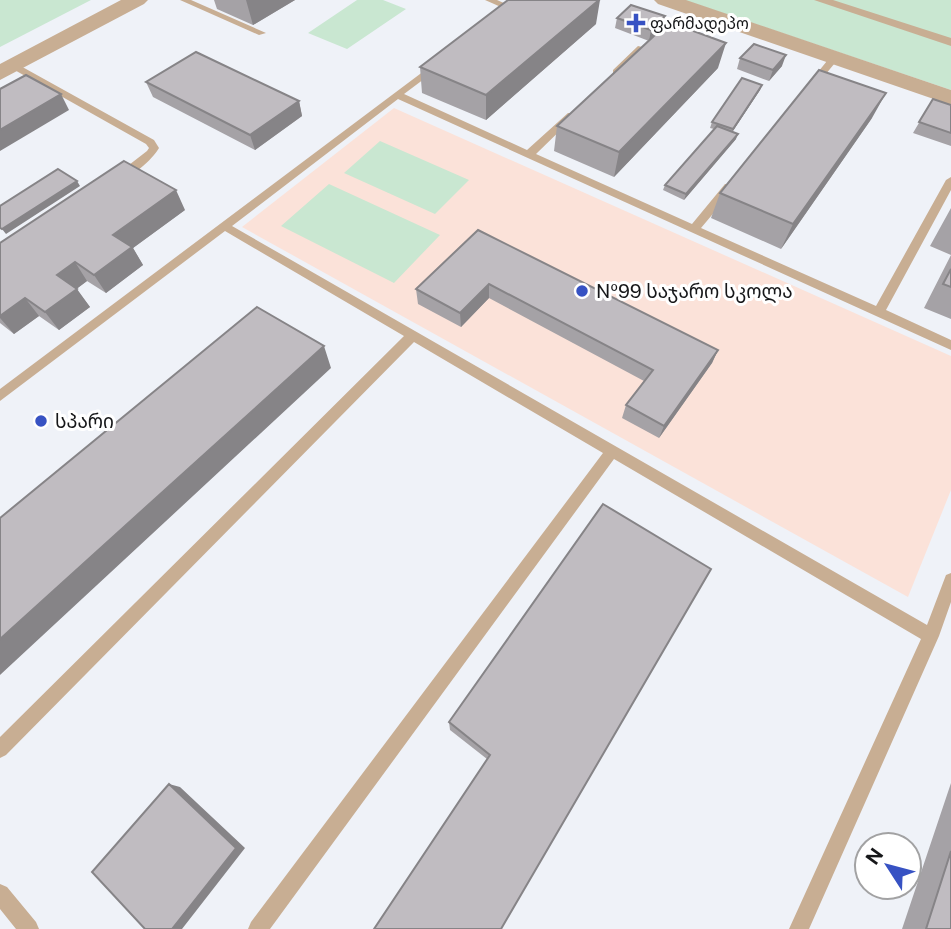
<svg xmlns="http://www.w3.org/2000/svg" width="951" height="929" font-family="'Public Sans','Noto Sans Georgian',sans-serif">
	<rect width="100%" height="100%" fill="#eff2f8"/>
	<!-- education -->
	<path fill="#fbe2d9" d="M394,108L951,356V490L908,597L242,227Z"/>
	<!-- green -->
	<path fill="#c9e7d1" d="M0,0H91L0,47Z
		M357,0H383L406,9L347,49L308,33Z
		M684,0H951V90Z
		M380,141L469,180L435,214L344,173Z
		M329,184L440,235L394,283L281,226Z"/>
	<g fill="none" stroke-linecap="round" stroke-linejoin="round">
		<!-- service -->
		<path fill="#c8ae93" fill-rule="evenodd" d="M180,0H191L266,33L259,35Z
			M485,0H497L517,9L510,11Z
			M638,46L646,48L619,74H613V70Z
			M831,56L839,58L816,86H810V82Z
			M11,64H17L154,140L159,148C152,160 130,180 116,179V175L147,151L149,148L146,144L11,68Z
			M432,65L440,67L404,94L527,150L568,113H574V117L536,154L692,224L725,184H733V190L701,228L876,306L946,180L951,177V190L886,310L951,340V350L398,99L232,226L927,625L946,575L951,573V602L939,636L809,929H789L921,639L614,459L270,929H248L251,922L603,453L414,342L6,755L0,758V737L404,336L225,231L0,401V389Z
			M0,884L7,887L36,922L39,929H16L0,909Z"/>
		<!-- pedestrian -->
		<path fill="#c8ae93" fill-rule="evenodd" d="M814,0H833L951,38V46Z"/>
		<!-- tertiary -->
		<path fill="#c8ae93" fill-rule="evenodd" d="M121,0H148L144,4L0,80V64Z
			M654,0H686L951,90V105L658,4Z"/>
	</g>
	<!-- wall -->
	<path fill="#a5a2a6" d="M214,0H295L253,25L217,9Z
		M665,16L662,27L649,41L615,28L617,18Z
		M596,24L486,120L422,93L420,67Z
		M740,58L782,66L769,81L737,69Z
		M718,68L614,177L554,151L557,126Z
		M146,82L299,101L302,116L255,150L153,97Z
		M762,85L760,90L732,132L736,139L684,200L663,190L665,185L714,129L710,128L712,122Z
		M933,99L951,105V146L913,133Z
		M872,118L781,249L711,218L720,193Z
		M951,208V319L924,308L951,255L930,246Z
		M185,210L133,248L143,265L106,293L87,281L76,289L90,307L59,330L39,316L14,334L0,323V243Z
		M478,230L718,350L712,363L659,438L622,418L626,405L644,381L489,298L461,327L418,304L416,289Z
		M603,504L501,929L487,759L450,730L449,722Z
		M951,783V929H902Z"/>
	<!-- shaded-wall -->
	<path fill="#868487" d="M246,0H295L253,25Z
		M599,0H600L596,24L486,120V95Z
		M665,16L662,27L649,41L651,30Z
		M726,43L718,68L614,177L619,152Z
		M786,55L782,66L769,81L773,70Z
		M762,85L760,90L731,134L733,129Z
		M886,93L872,118L781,249L793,224Z
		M61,94L69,110L0,151V130Z
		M299,101L302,116L255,150L250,135Z
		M738,134L736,139L684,200L686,194Z
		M77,181L80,186L6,234L2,229Z
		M176,190L185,210L133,248L143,265L106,293L94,275L113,235Z
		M75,262L87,281L70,294L57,275Z
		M489,284V298L461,327L460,313Z
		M77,289L90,307L59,330L45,312Z
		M25,298L39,316L14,334L0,318V316Z
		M324,346L331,368L0,675V639Z
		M718,350L712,363L659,438L664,426Z
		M169,784L180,787L245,848L182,929H172Z"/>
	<!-- building -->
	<path fill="#c0bcc1" stroke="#868487" stroke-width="2" d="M508,0H599L486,95L420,67Z
		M631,5L665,16L651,30L617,18Z
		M669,22L726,43L619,152L557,126Z
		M754,44L786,55L773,70L740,58Z
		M196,52L299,101L250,135L146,82Z
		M819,70L886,93L793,224L720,193Z
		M26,75L61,94L0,130V89Z
		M742,78L762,85L733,129L712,122Z
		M933,99L951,105V133L919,122Z
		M717,126L738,134L686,194L665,185Z
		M124,161L176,190L113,235L132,247L94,275L75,262L57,275L77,289L45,312L25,298L0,316V243Z
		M58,169L77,181L2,229L0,228V206Z
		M478,230L718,350L664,426L626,405L653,370L489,284L460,313L416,289Z
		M951,269V287L943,284Z
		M257,307L324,346L0,639V518Z
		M603,504L711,569L501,929H374L490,755L449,722Z
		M169,784L236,848L172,929H145L92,872Z
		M951,851V929H926Z"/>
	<!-- markers -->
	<g fill="#3752c3" stroke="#fff" stroke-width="2.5">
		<path d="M632.5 12.5h7v7h7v7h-7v7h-7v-7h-7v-7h7z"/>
		<circle cx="582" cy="291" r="7"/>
		<circle cx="41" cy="421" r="7"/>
	</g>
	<g text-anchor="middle" stroke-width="6" stroke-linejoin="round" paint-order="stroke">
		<!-- far-poi labels -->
		<g font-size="16" fill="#161719" stroke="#fff" text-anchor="start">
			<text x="650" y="29">ფარმადეპო</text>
		</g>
		<!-- poi labels -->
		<g font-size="19" fill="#161719" stroke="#fff" text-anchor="start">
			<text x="596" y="298">№99 საჯარო სკოლა</text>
			<text x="55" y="428">სპარი</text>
		</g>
	</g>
	<!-- north arrow -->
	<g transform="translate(888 866) rotate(306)"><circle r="33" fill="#ffffff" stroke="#a2a2a3" stroke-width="2"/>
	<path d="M0-5L12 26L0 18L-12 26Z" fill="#3752c3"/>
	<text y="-10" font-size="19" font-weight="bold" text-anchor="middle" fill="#161719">N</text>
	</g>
</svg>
